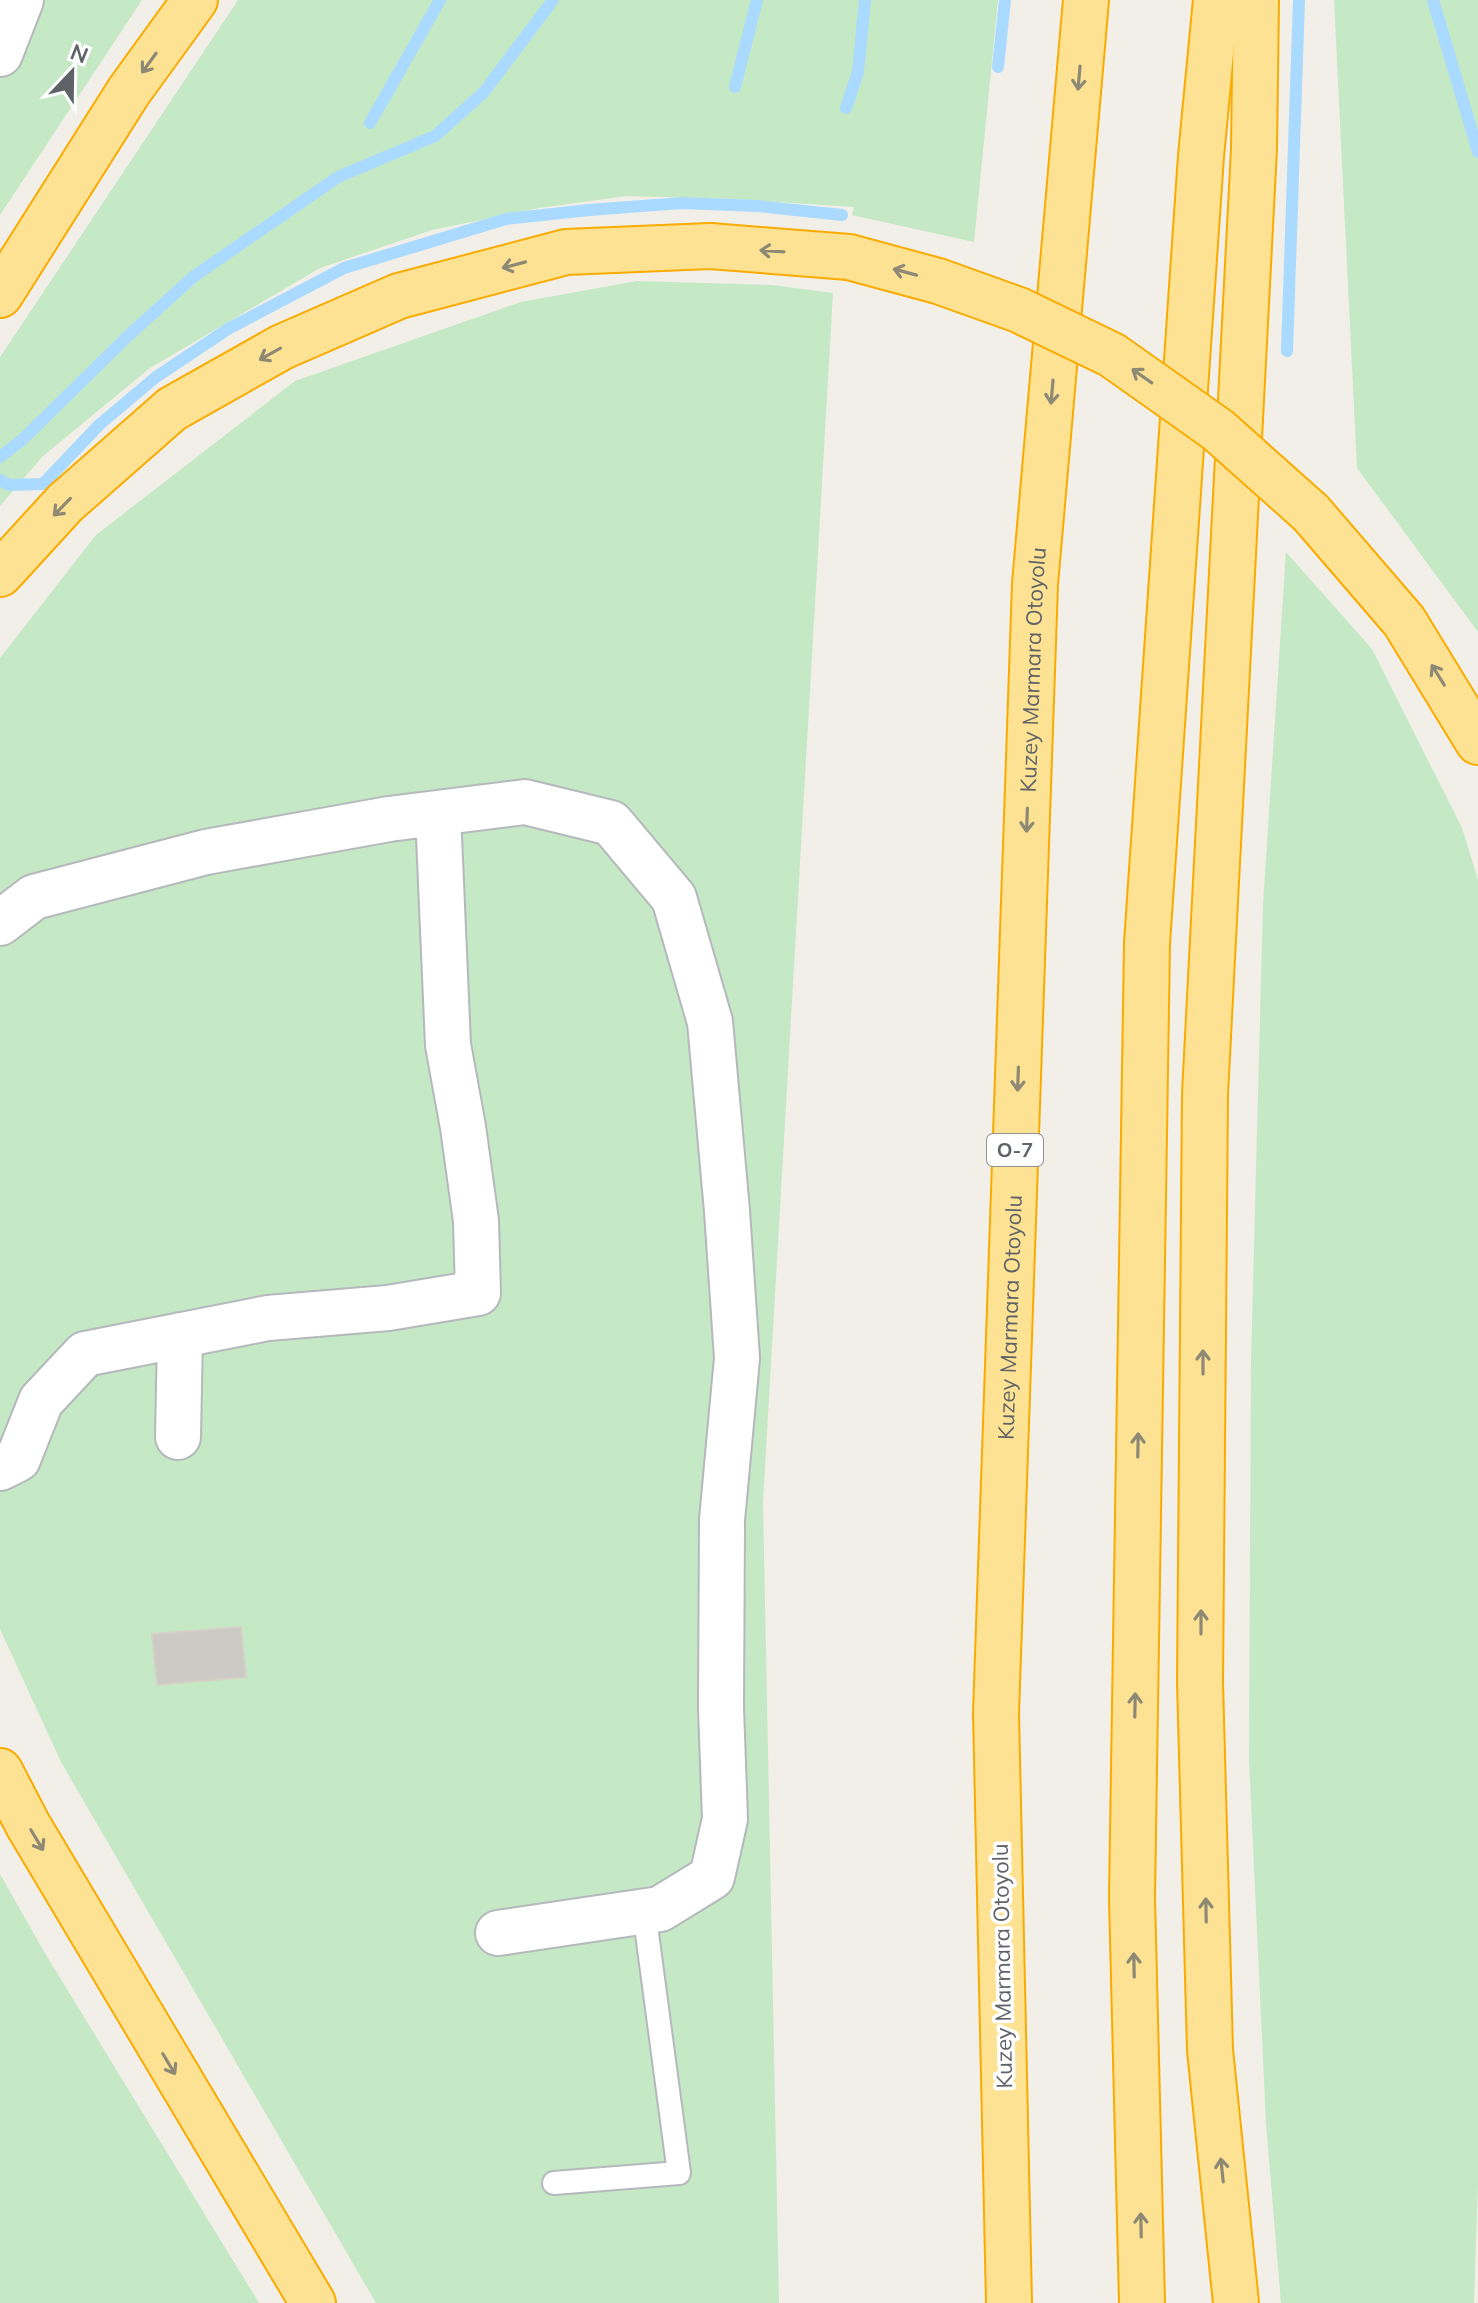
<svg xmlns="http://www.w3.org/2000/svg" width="1478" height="2303" font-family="Mulish,sans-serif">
	<rect width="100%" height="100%" fill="#f1efe8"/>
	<!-- green -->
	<path fill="#c5e8c5" d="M0,0H142L0,215Z
		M238,0H998L974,242L852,215L854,207L732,199L627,196L539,208L432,230L320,268L150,368L43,456L0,506V357Z
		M1334,0H1478V632L1357,468Z
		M637,281L772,285L833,293L763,1502L779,2303H376L61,1762L0,1629V658L96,535L295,381L521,302Z
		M1286,552L1372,649L1462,828L1478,880V2183L1474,2303H1281L1266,2123L1249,1760L1251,1361L1263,904Z
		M0,1874L43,1950L259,2303H0Z"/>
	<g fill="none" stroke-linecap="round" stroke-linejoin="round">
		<!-- stream -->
		<path stroke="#aadaff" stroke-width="12" d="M1433,0L1478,152
			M998,67L1005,0
			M735,87L757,0
			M846,108L858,72L865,0
			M370,123L440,0
			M1287,351L1299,0
			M0,457L22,440L128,336L193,277L338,177L435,136L484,92L553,0
			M0,480L9,485L43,484L99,425L156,377L228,329L344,268L506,219L589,210L682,203L757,206L842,215"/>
	</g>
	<!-- building -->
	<path fill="#cccac5" stroke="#d6d1c6" stroke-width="2" d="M241,1627L246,1677L157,1685L152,1634Z"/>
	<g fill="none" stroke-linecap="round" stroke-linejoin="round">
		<defs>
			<path id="lane" d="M554,2183L679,2173L644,1911"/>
			<path id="street" d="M0,54L21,0
				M0,923L34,897L206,852L389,819L525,802L611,823L674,898L710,1022L727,1211L737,1358L722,1520L721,1708L725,1819L712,1877L660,1909L498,1933
				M178,1437L180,1335
				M0,1468L18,1459L41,1401L85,1354L268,1318L388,1308L478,1293L476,1221L463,1127L448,1045L438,813"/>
			<g id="highway">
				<path d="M0,295L129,91L195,0"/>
				<path d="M1311,513L1404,621L1478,742"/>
				<path d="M0,574L65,503L172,409L282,347L399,296L566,252L710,246L849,257"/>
				<path d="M0,1771L28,1825L313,2303"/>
				<path id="s1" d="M1009,2303L996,1713L1035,584L1086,0"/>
				<path d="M1142,2303L1132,1897L1147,943L1201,156L1216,0"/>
				<path d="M1236,2303L1210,2050L1200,1682L1205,1094L1254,149L1256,0"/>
			</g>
		</defs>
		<!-- lane casing -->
		<use href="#lane" stroke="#b5b8bc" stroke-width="26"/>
		<!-- street casing -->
		<use href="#street" stroke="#b5b8bc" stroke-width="48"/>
		<!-- highway casing -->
		<use href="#highway" stroke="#f9ab00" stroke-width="48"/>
		<!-- lane -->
		<use href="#lane" stroke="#fff" stroke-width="22"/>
		<!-- street -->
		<use href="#street" stroke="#fff" stroke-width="44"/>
		<!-- highway -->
		<use href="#highway" stroke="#fde293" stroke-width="44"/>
		<defs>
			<path id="highway-bridge" d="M849,257L938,281L1019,310L1112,355L1218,430L1311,513"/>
		</defs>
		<!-- highway-bridge casing -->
		<use href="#highway-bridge" stroke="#f9ab00" stroke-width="48" stroke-linecap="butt"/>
		<!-- highway-bridge -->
		<use href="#highway-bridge" stroke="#fde293" stroke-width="44"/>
	</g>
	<!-- one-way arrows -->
	<defs><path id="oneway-shaft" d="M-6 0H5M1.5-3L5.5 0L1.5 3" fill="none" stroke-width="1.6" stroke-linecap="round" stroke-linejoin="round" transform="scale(2)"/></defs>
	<g stroke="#8e8975">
		<use href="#oneway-shaft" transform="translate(149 63) rotate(126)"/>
		<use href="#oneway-shaft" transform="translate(1079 78) rotate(95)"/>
		<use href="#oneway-shaft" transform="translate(772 251) rotate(-176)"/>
		<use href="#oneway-shaft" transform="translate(514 265) rotate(165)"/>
		<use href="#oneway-shaft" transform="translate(905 272) rotate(-165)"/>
		<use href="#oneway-shaft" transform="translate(270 354) rotate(151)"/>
		<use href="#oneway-shaft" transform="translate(1142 376) rotate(-145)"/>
		<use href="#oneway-shaft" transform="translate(1052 392) rotate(95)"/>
		<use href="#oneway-shaft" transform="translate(62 507) rotate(134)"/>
		<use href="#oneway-shaft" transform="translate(1438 675) rotate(-122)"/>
		<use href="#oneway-shaft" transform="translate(1027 820) rotate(92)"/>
		<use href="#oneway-shaft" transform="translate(1018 1079) rotate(92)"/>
		<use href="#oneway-shaft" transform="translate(1203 1362) rotate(-90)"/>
		<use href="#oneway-shaft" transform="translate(1138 1445) rotate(-89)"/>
		<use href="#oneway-shaft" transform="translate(1201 1622) rotate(-90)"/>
		<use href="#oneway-shaft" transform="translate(1135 1705) rotate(-89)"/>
		<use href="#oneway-shaft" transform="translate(37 1840) rotate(59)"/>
		<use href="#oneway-shaft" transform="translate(1206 1910) rotate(-91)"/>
		<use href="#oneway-shaft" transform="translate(1134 1965) rotate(-91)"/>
		<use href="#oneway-shaft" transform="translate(169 2064) rotate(59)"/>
		<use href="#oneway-shaft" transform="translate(1222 2170) rotate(-96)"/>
		<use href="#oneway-shaft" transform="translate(1141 2225) rotate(-91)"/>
	</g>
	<g text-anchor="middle" stroke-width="7" stroke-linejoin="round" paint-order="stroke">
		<!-- shield labels -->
		<rect fill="#fff" stroke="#8f9295" stroke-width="2" x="987" y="1134" width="56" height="32" rx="6"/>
		<g font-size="20" font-weight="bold" fill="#5f6368">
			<text x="1015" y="1157">O-7</text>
		</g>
		<!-- street labels -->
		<g font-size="22" fill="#5f6368" stroke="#fff">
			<text dy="8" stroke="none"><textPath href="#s1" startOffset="1634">Kuzey Marmara Otoyolu</textPath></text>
			<text dy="8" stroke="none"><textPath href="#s1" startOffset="986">Kuzey Marmara Otoyolu</textPath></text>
			<text transform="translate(1002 1966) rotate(-91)" y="8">Kuzey Marmara Otoyolu</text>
		</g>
	</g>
	<!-- north arrow -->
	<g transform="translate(72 72) rotate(22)" stroke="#ffffff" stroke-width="6" paint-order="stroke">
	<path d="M0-6L14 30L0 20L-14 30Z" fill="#5f6368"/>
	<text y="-12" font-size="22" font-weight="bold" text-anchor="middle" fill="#5f6368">N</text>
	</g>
</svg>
